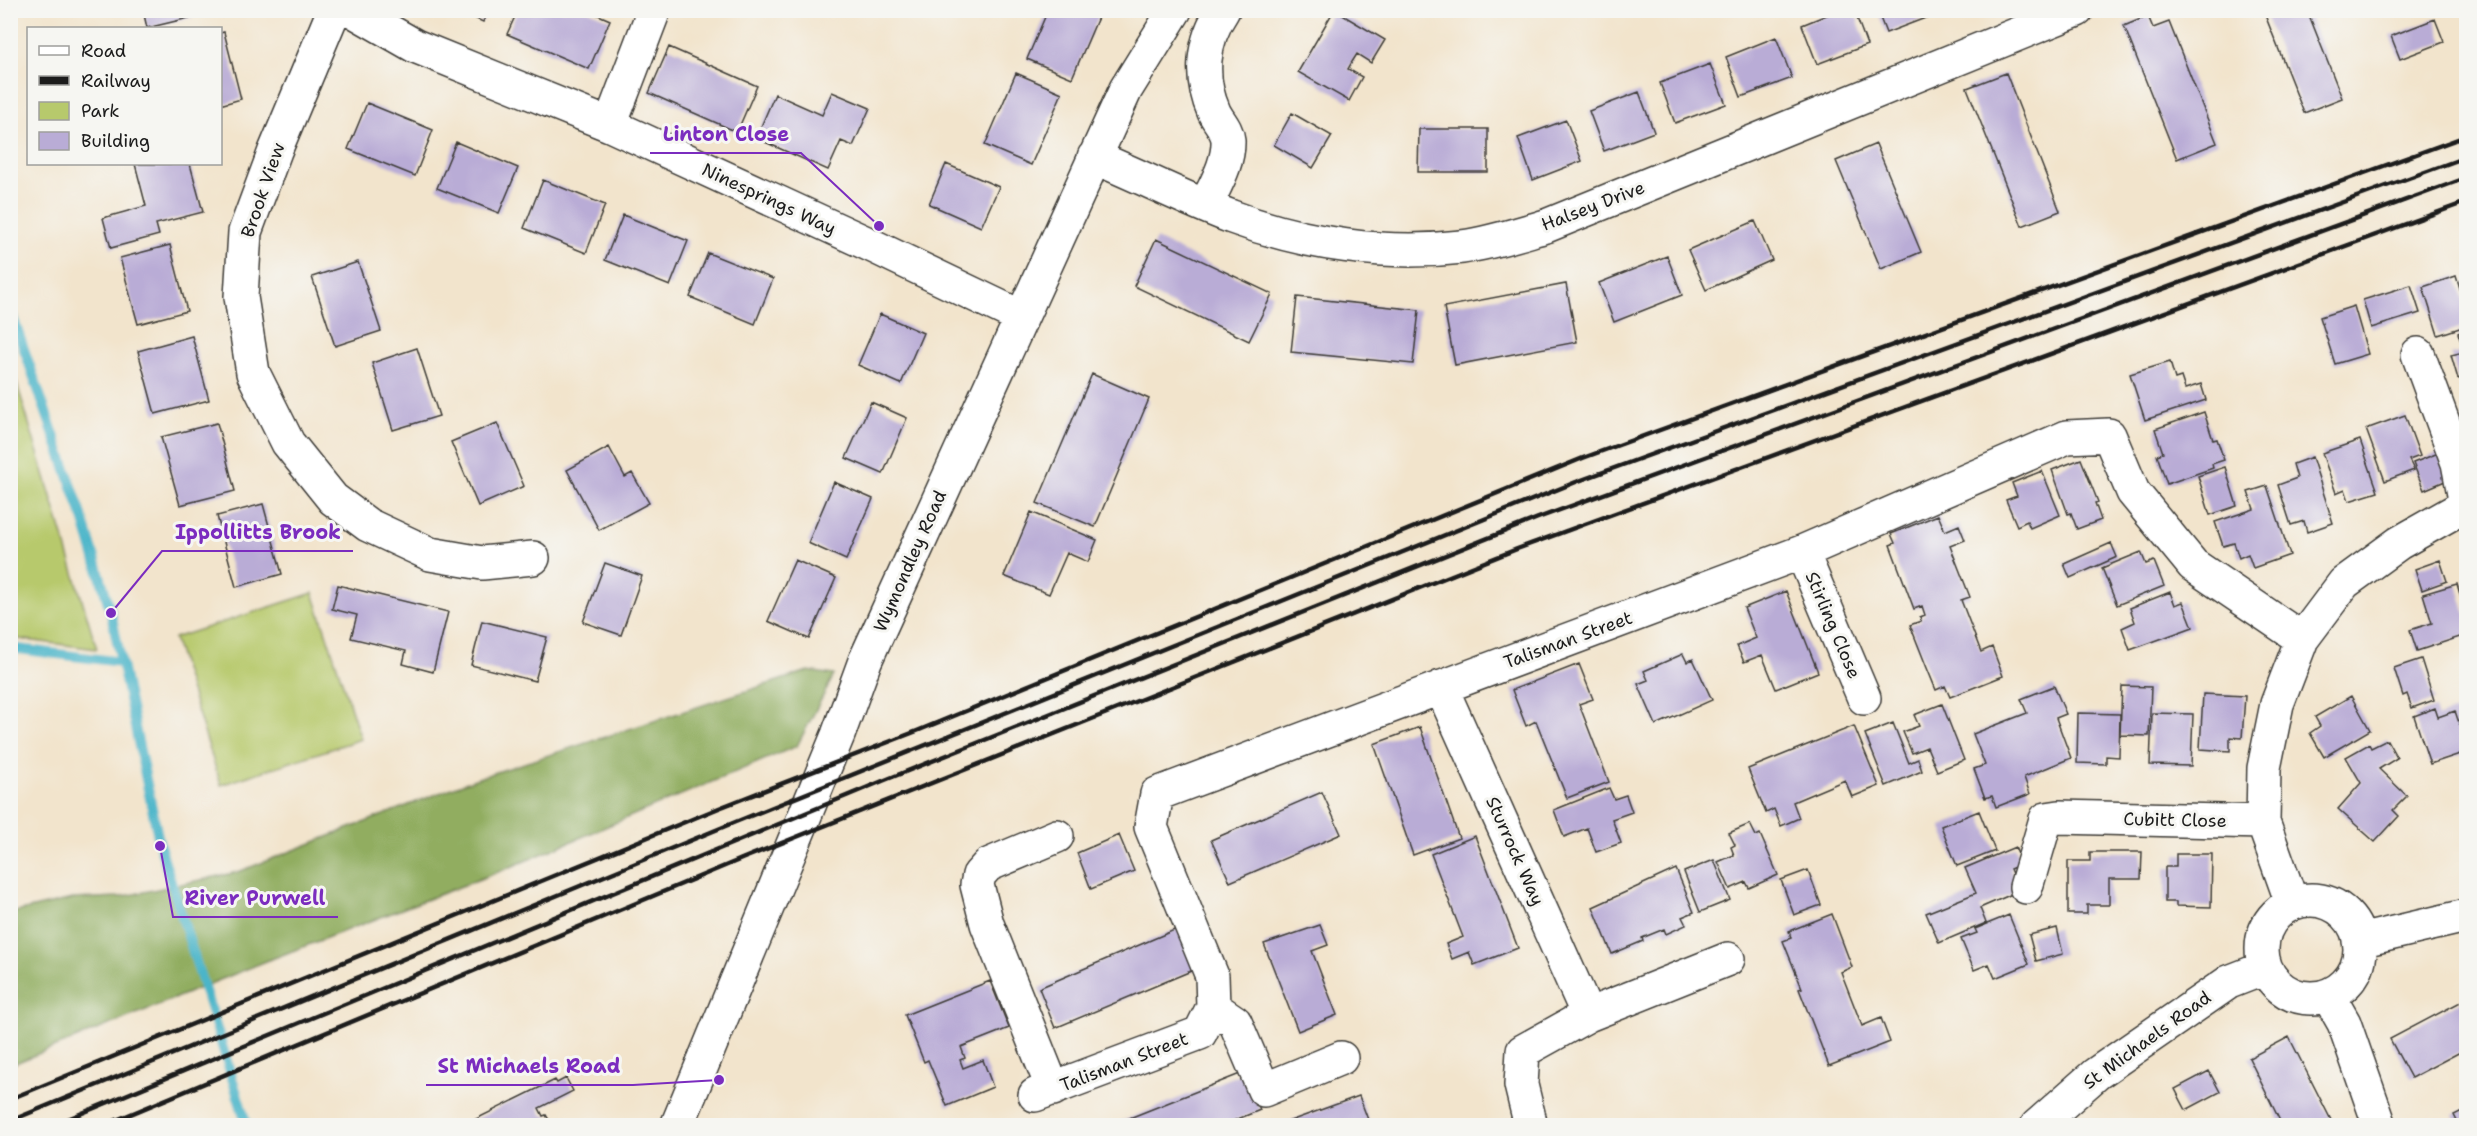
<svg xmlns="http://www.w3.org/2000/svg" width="2477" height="1136" font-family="'Shantell Sans',sans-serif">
	<rect width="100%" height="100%" fill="#f6f6f2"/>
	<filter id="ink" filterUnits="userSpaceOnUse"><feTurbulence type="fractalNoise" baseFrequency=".0167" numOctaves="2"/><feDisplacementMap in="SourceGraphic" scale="12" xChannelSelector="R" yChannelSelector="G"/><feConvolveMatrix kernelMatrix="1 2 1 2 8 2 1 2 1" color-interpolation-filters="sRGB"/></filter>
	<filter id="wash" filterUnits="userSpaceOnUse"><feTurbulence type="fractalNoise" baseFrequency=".008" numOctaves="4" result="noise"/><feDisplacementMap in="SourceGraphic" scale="24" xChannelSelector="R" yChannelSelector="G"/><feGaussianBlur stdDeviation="1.35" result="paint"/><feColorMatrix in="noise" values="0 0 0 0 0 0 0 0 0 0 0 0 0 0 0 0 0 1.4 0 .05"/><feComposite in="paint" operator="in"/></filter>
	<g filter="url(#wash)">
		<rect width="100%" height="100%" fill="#f2e4cc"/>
		<!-- green -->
		<path fill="#b7c96c" stroke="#6a7244" stroke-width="1.5" d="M11,364L97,649L11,638Z
			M313,593L361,739L221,785L174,638Z"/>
		<!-- forest -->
		<path fill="#91ad60" stroke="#56643e" stroke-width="1.5" d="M808,671L834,675L797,746L506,869L269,960L11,1065V913L72,899L120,897L238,872L475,779Z"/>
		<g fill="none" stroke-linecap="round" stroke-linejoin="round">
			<!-- stream -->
			<path stroke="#4bb5c9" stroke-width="10" d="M10,309L84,521L111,613L160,846L247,1126
				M10,648L121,662"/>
		</g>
		<g id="blocks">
			<!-- building -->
			<path fill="#b9acd6" d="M143,10H191L193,17L147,28Z
				M457,10H488L483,22Z
				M518,10H587L610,20L589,69L507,34Z
				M1048,10H1090L1099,15L1072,78L1027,59Z
				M1334,10L1385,40L1371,63L1357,54L1352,62L1348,69L1362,77L1349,101L1298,72Z
				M1839,10H1854L1867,45L1817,64L1802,25Z
				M1877,10H1935L1936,14L1886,33Z
				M2263,10H2307L2342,98L2304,113Z
				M2148,16L2153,28L2169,22L2217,143L2177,159L2124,26Z
				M2435,19L2444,42L2400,59L2391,36Z
				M224,32L241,99L220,105V33Z
				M1776,37L1792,78L1741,97L1726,57Z
				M669,47L757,86L737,132L649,93Z
				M1710,64L1726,104L1675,123L1660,83Z
				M1016,73L1062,93L1031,165L985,145Z
				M2006,73L2060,211L2022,226L1967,88Z
				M832,92L870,108L853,146L841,141L828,170L756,138L775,94L822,115Z
				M1639,92L1654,132L1604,151L1589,111Z
				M367,103L433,130L415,176L348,149Z
				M1292,113L1332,136L1313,168L1274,145Z
				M1566,120L1582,161L1533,180L1518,138Z
				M1419,129H1488V172H1418Z
				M456,142L518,168L499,213L437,188Z
				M1876,144L1921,252L1881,269L1836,161Z
				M135,164H190L203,212L156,224L159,235L111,248L103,218L146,206Z
				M946,164L999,187L981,227L929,204Z
				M543,180L605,205L586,253L524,228Z
				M623,215L688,241L670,286L605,260Z
				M1755,221L1772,260L1706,290L1688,250Z
				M1156,239L1272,294L1249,341L1134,286Z
				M170,245L187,311L138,324L120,258Z
				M708,253L773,279L755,324L690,297Z
				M1667,256L1682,295L1614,322L1599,283Z
				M358,262L381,331L335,346L312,277Z
				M2456,276L2466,309V326L2438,335L2423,287Z
				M1566,284L1577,342L1455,365L1444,307Z
				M2411,285L2420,313L2371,328L2363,300Z
				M1297,297L1419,310L1413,364L1291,352Z
				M2354,306L2368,354L2335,364L2320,317Z
				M880,314L923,333L901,384L858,365Z
				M2466,330V376L2458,379L2451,355L2464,352L2458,333Z
				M192,336L209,400L155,414L138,351Z
				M417,348L439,416L393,430L372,363Z
				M2170,362L2175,379L2181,377L2185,389L2201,384L2206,400L2145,420L2130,374Z
				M1092,374L1149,399L1095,527L1037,503Z
				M871,402L907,418L883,474L846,458Z
				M2204,412L2213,440L2217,439L2224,460L2212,464L2213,468L2167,484L2157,455L2163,453L2155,429Z
				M2405,415L2420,456L2409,460L2414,470L2385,481L2366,429Z
				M217,423L235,491L180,505L161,437Z
				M497,423L524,486L478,506L451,442Z
				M2360,440L2378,492L2349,501L2345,489L2336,493L2322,453Z
				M609,447L625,477L632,473L649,503L599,530L567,470Z
				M2441,452L2452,478L2424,490L2413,463Z
				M2312,457L2333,523L2307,532L2304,521L2291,525L2278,485L2297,478L2293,464Z
				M2081,459L2098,502L2095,503L2101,520L2077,529L2071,513L2068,514L2052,470Z
				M2225,467L2237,506L2210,515L2198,476Z
				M2042,471L2060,515L2030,528L2027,521L2017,526L2006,500L2017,496L2012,483Z
				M834,482L873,499L846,560L808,543Z
				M2267,486L2290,555L2253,568L2248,554L2239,558L2234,543L2223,546L2215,522L2254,509L2248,492Z
				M263,504L282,574L236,587L217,516Z
				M1031,512L1097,540L1088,562L1067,553L1049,594L1004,576Z
				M1938,515L1945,531L1959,525L1965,540L1950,546L1970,597L1961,600L1981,652L1992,647L2003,676L1950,697L1945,686L1936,690L1927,668L1910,625L1921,621L1920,617L1925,615L1922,606L1914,609L1890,545L1895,543L1891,534Z
				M2111,543L2117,557L2070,578L2064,564Z
				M2141,552L2146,564L2154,561L2164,586L2117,605L2102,568Z
				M795,560L836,578L809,639L768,621Z
				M2440,560L2447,581L2422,590L2415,569Z
				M605,563L642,576L621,635L583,622Z
				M2457,584L2466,615V635L2417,651L2410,630L2432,623L2423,594Z
				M338,585L448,612L433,672L403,664L406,651L351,638L357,615L332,609Z
				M1786,591L1818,672L1776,689L1762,655L1744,662L1737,646L1756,638L1744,608Z
				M2170,592L2175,605L2183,602L2193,627L2130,650L2122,628L2135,622L2130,608Z
				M482,621L547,637L535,681L471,665Z
				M1683,654L1687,662L1693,659L1712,700L1656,725L1638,684L1648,680L1644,671Z
				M2421,659L2434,700L2412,708L2407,694L2403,696L2394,668Z
				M1579,664L1593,699L1579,704L1609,782L1567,798L1536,721L1526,726L1512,690Z
				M2054,686L2066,714L2056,718L2071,758L2024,777L2030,794L1996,807L1992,796L1985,798L1974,769L1985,765L1973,734L2027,713L2021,699Z
				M2122,686L2151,687L2149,736L2120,735Z
				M2203,694L2245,696L2242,738L2230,737V751L2200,749Z
				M2351,696L2370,730L2324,757L2310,733L2320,726L2315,717Z
				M1942,704L1964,760L1937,771L1927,747L1912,753L1903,732L1919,726L1914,715Z
				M2435,708L2438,717L2455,711L2466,744V752L2430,764L2414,716Z
				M2078,713L2120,714L2119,757L2106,756V764L2077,763Z
				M2152,713L2193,714L2191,766L2150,765Z
				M1893,723L1909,763L1918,759L1922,771L1886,786L1865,734Z
				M1854,726L1879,786L1852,797L1845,780L1793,802L1799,818L1781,826L1774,809L1766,813L1748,769Z
				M1420,727L1459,838L1413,855L1374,744Z
				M2387,740L2397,758L2379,769L2407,796L2393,810L2399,816L2375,842L2338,809L2361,783L2346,757L2369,744L2371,748Z
				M1609,788L1614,799L1626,795L1632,812L1612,819L1621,843L1596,852L1587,828L1564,837L1554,810Z
				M1322,792L1341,834L1230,882L1211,840Z
				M1979,811L1995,851L1957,866L1941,826Z
				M1750,824L1756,836L1760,834L1778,875L1749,888L1746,882L1730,889L1718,862L1734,855L1731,847L1735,845L1729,833Z
				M1119,835L1134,871L1091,889L1077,853Z
				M1475,836L1518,948L1474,965L1469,952L1452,959L1446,944L1463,937L1431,854Z
				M2015,847L2022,864L2010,869L2019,891L1980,908L1986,923L1939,943L1926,913L1976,893L1965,868Z
				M2090,852H2142L2141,879H2109V905H2087V914H2068V861H2090Z
				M2176,854H2212L2211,907L2176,906V902H2165V867H2176Z
				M1714,860L1730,900L1700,912L1684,872Z
				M1676,869L1694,912L1682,917L1686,925L1666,934L1664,929L1642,938L1643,941L1612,954L1593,907Z
				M1808,870L1821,905L1794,915L1781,880Z
				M1832,914L1852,967L1841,972L1862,1026L1881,1018L1890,1042L1829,1066L1799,989L1802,988L1783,941L1791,938L1789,931Z
				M2009,915L2029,964L1995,978L1989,964L1974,970L1961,939L1977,933L1975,929Z
				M1186,925L1203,966L1055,1028L1039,988Z
				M1320,925L1328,945L1312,951L1337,1015L1298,1031L1264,944Z
				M2057,928L2063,954L2036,961L2029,935Z
				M990,981L1009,1028L961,1047L965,1058L960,1060L963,1068L983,1060L993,1087L947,1106L928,1060L924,1062L905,1015Z
				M2466,999V1049L2411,1078L2390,1039Z
				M2289,1037L2333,1124L2329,1125H2282L2249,1058Z
				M2209,1071L2220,1092L2186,1110L2175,1089Z
				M1245,1072L1260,1110L1223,1125H1112Z
				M566,1078L573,1091L539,1108L543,1116L546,1115L552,1125H470L468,1123L555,1080L557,1083Z
				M1359,1096L1370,1125H1279Z
				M2466,1109V1125H2459L2454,1115Z"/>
		</g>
	</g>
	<g filter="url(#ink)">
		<use href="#blocks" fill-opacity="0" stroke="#3c3a36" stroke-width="1.5"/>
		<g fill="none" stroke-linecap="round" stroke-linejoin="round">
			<defs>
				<path id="minor" d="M334,10L275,151L245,232L241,297L253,373L288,443L333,499L368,525L430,554L482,563L533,558
					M352,10L415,46L610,125L875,247L1021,317
					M610,125L654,10
					M1094,157C1140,176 1185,199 1232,217C1304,244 1385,256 1462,247C1491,243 1518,234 1546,226L2077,10
					M1206,205C1215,185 1229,163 1228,140C1227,129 1218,121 1214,112C1199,78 1202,41 1223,10
					M2418,354L2458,463L2466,505
					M1802,552L1864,698
					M1441,687L1588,1015L1523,1051L1521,1085L1531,1126
					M2026,887L2046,819L2059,817L2263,822
					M2262 949a49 49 0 1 1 98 0a49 49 0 1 1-98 0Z
					M2292,903L2263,822L2264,768L2277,704L2302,639L2344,583L2399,543L2466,505
					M2359,941L2466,916
					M2328,995L2344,1023L2380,1126
					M1213,1007L1235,1022L1264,1090L1341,1058
					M1588,1015L1728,959
					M1053,1089L987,924L977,885L979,875L988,865L1057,836
					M1035,1095L1200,1033L1213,1007L1212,976L1151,827L1157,794L1802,552L2067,437L2109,435L2133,492L2193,565L2302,639
					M677,1126L838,735L865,661L1126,89L1175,10
					M2037,1126L2096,1074L2229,982L2265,968"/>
			</defs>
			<!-- minor casing -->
			<use href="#minor" stroke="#3c3a36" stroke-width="36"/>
			<!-- minor -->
			<use href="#minor" stroke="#fff" stroke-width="33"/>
			<!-- rail -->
			<path stroke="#1c1c1c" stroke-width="4.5" d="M10,1099L719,808L917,731L1583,458L2466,136
				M10,1121L728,825L1576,482L2466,157
				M51,1126L885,780L1538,518L2466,178
				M102,1126L744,858L1517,549L2466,202"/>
		</g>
	</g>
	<g text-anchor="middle" stroke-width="6" stroke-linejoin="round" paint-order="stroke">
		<!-- street labels -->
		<g font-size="18" fill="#1c1c1c" stroke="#f6f6f2">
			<text transform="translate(263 190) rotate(-71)" y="6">Brook View</text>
			<text transform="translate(769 199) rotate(25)" y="6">Ninesprings Way</text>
			<text transform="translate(1593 206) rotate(-21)" y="6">Halsey Drive</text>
			<text transform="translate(910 561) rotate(-66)" y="6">Wymondley Road</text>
			<text transform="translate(1833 625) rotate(67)" y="6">Stirling Close</text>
			<text transform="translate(1568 640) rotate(-20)" y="6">Talisman Street</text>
			<text transform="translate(2175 820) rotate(1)" y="6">Cubitt Close</text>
			<text transform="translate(1515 851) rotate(66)" y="6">Sturrock Way</text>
			<text transform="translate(2147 1040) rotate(-36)" y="6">St Michaels Road</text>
			<text transform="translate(1124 1062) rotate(-21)" y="6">Talisman Street</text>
		</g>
	</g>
	<!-- callouts -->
	<path fill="none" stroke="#7b2cbf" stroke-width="2" d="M879 226L801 153H650M111 613L162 551H353M160 846L173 917H338M719 1080L633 1085H426"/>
	<g fill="#7b2cbf" stroke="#f6f6f2" stroke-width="2">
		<circle cx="879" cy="226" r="6"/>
		<circle cx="111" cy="613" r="6"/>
		<circle cx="160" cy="846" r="6"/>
		<circle cx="719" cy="1080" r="6"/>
	</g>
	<g font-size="20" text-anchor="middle" font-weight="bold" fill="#7b2cbf" stroke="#f6f6f2" stroke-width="6" stroke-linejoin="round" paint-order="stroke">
		<text x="726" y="141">Linton Close</text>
		<text x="258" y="539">Ippollitts Brook</text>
		<text x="255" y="905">River Purwell</text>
		<text x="529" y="1073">St Michaels Road</text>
	</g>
	<!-- margin -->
	<rect width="2477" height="1136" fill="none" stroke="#f6f6f2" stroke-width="36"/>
	<!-- legend -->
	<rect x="27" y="27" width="195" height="138" fill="#f6f6f2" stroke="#9f9f9c" stroke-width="1.5"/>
	<rect x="39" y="46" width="30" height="9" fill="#ffffff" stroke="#9f9f9c" stroke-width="1.5"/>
	<text x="81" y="57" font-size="18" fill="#1c1c1c">Road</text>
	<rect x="39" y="76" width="30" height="9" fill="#1c1c1c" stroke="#9f9f9c" stroke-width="1.5"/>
	<text x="81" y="87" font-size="18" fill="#1c1c1c">Railway</text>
	<rect x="39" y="102" width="30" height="18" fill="#b7c96c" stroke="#9f9f9c" stroke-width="1.5"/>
	<text x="81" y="117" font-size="18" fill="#1c1c1c">Park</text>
	<rect x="39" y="132" width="30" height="18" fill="#b9acd6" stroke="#9f9f9c" stroke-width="1.5"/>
	<text x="81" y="147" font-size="18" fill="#1c1c1c">Building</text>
</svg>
